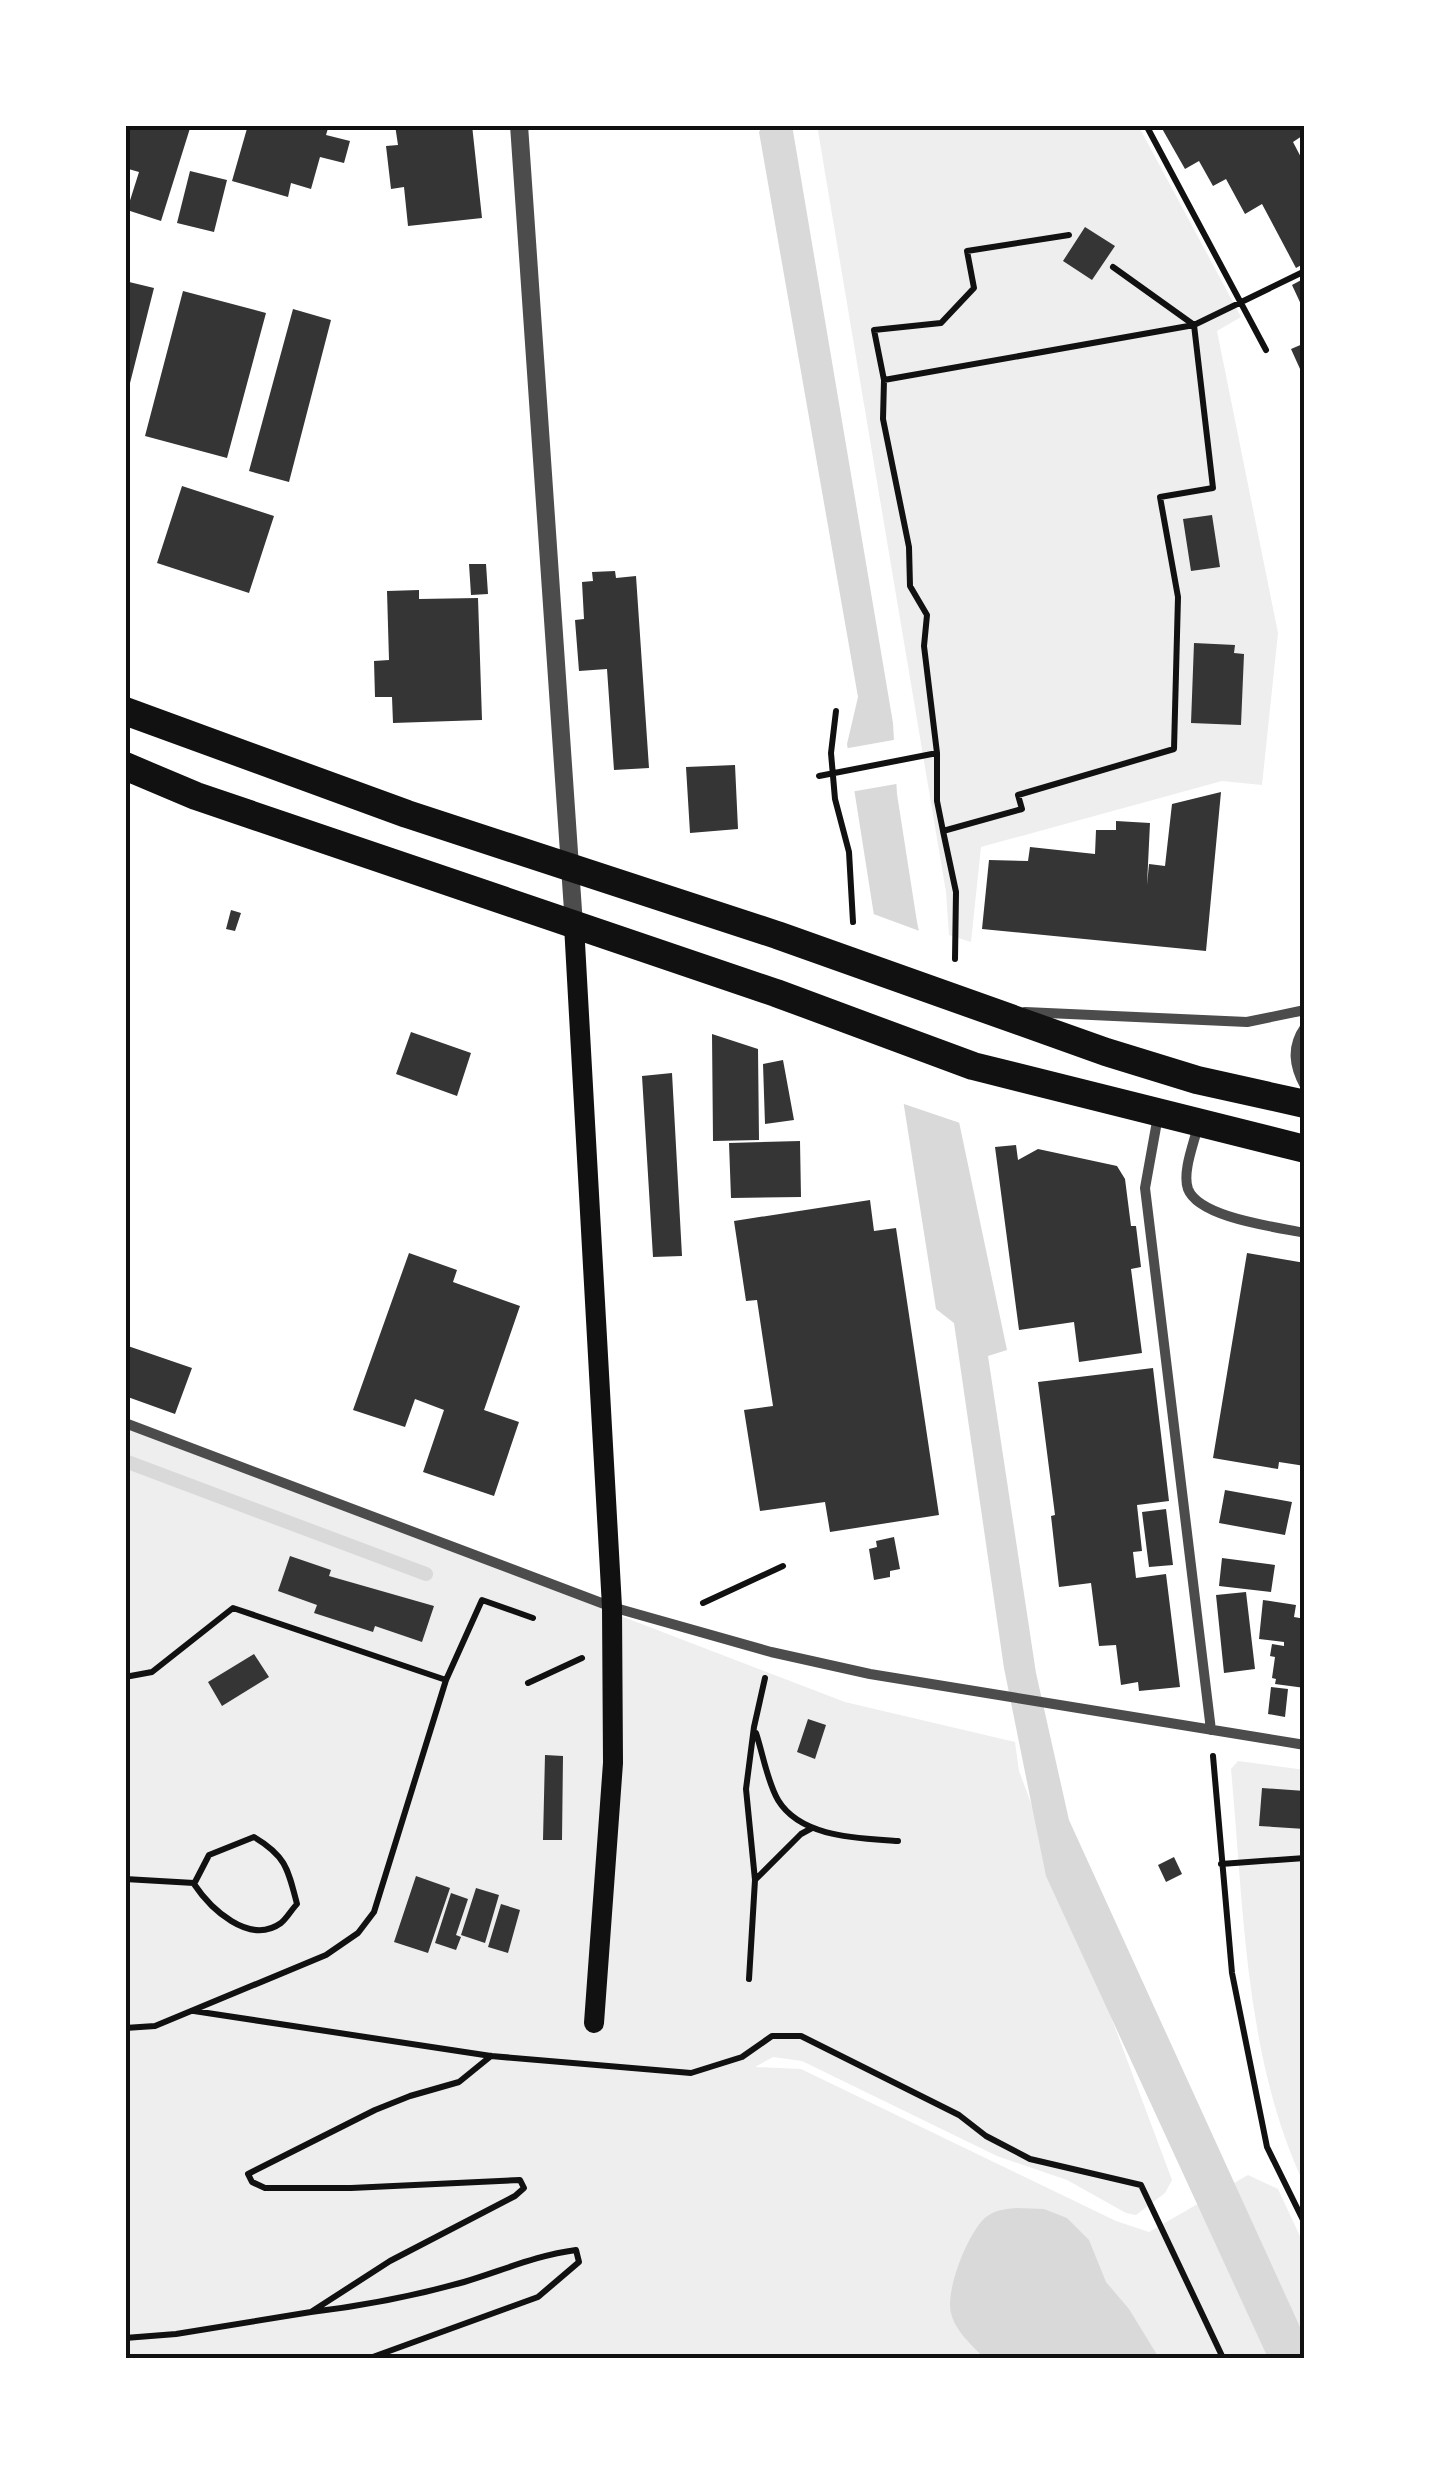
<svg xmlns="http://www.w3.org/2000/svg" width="1430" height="2483" font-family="'Titillium Web',sans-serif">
	<rect width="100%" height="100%" fill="#fff"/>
	<!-- green -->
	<path fill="#eee" d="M817,125H1138L1241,317L1217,331L1278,633L1262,785L1222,781L981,847L971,942L949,935L946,892Z
		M125,1426L845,1702L1015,1742L1019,1771L1172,2180L1165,2193L1136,2215L1126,2213L1067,2180L997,2156L802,2061L773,2057L755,2067L801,2069L1116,2221L1149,2232L1248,2175L1278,2189L1305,2247V2358H125Z
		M1238,1761L1305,1770V2186C1244,2058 1244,1908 1231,1769Z"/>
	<!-- water -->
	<path fill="#d9d9d9" d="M763,125H792L893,723L897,794L917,922L1007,1350L988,1356L1036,1673L1069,1820L1305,2338V2358H1268L1046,1876L1004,1668L954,1323L936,1309L847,744L858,697L759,132Z
		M1016,2208L1044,2209L1067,2218L1089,2240L1106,2282L1129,2309L1159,2358H984C972,2345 955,2331 951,2313C945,2291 968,2232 986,2217C995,2210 1005,2209 1016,2208Z"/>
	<!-- pier -->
	<path fill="#fff" d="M899,739L902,783L850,792L843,749Z
		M868,912L925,933L963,1124L898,1102Z"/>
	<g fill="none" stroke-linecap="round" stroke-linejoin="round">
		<!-- stream -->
		<path stroke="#d9d9d9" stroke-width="14" d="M125,1461L426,1574"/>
	</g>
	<!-- building -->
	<path fill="#353535" d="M129,125H191L161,221L127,210L139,172L125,168V138Z
		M248,125H329L326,135L350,141L344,163L320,157L311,189L291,183L288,197L232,181Z
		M395,125H472L482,218L408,226L404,187L391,189L386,146L398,145Z
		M1160,125H1305V134L1293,142L1305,165V263L1296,268L1262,204L1245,214L1226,179L1213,186L1199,161L1185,169Z
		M190,171L227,180L214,232L177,223Z
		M1085,227L1115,246L1092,280L1063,261Z
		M1305,278V313L1292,285Z
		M125,281L154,288L126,399H125Z
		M183,291L266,313L227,458L145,436Z
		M293,309L331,320L289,482L249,471Z
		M1305,343V380L1291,349Z
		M182,486L274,516L249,593L157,563Z
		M1212,515L1220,567L1191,571L1183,519Z
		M469,564H486L488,594L471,595Z
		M615,571L616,578L636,576L649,768L614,770L607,669L579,671L575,620L584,619L582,582L593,581L592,572Z
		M419,590V599L478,598L482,720L393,723L392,697H375L374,661L389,660L387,591Z
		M1194,643L1235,645L1234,653L1244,654L1241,725L1191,723Z
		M735,765L738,829L690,833L686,767Z
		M1221,792L1206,951L982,929L989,860L1028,861L1030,847L1095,854L1096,830H1116V821L1150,823L1147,885L1149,864L1165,866L1172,804Z
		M231,910L241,913L235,931L226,929Z
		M411,1032L471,1053L457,1096L396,1074Z
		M712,1034L758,1049L759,1140L713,1141Z
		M783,1060L794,1120L765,1124L763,1064Z
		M672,1073L682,1256L653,1257L642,1076Z
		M800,1141L801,1197L731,1198L729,1143Z
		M1016,1145L1018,1160L1038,1149L1117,1166L1125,1179L1131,1226H1136L1141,1267L1131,1269L1142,1353L1079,1362L1074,1322L1019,1330L995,1147Z
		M870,1200L874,1231L896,1228L939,1515L830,1532L825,1502L760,1511L744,1410L773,1406L757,1300L746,1301L734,1221Z
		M409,1253L457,1270L453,1282L520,1306L484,1410L519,1422L494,1496L423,1472L444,1410L415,1399L405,1427L353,1410Z
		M1247,1253L1305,1263V1466L1279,1462L1278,1469L1213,1458Z
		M125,1345L192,1368L175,1414L125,1396Z
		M1153,1368L1169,1501L1137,1505L1142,1551L1133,1552L1136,1578L1166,1574L1180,1687L1139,1691L1138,1682L1121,1685L1116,1645L1099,1646L1091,1583L1059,1587L1051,1516L1055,1515L1038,1382Z
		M1225,1490L1292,1502L1285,1535L1219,1523Z
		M1166,1509L1173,1565L1149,1567L1142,1512Z
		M894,1537L900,1569L890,1571V1577L874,1580L869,1549L877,1547L876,1541Z
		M290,1556L331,1570L329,1576L434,1606L422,1642L375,1626L373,1632L314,1613L317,1605L278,1591Z
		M1222,1558L1275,1565L1271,1592L1219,1586Z
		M1246,1592L1255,1669L1224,1673L1216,1595Z
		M1263,1600L1296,1605L1294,1617L1305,1619V1688L1275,1684L1276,1679L1272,1678L1275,1657L1270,1656L1272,1644L1284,1646V1642L1259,1639Z
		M254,1654L269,1677L222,1706L208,1682Z
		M1271,1687L1288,1689L1285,1717L1268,1714Z
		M808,1719L826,1725L815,1759L797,1752Z
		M545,1755L563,1756L562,1840H543Z
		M1262,1788L1305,1791V1829L1259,1826Z
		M1174,1857L1182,1874L1166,1882L1158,1865Z
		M416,1876L450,1888L428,1953L394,1942Z
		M476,1888L499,1895L485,1943L461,1935Z
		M451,1893L468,1899L456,1935L461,1937L456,1950L435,1943Z
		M501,1904L520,1910L508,1953L488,1947Z"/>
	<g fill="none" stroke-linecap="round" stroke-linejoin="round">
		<!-- path -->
		<path stroke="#111" stroke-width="6" d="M1146,125L1266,350
			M884,380L1194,325L1305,271
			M836,711L831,753L835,799L849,852L853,922
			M819,776L937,753
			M943,831L937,801V753L924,646L927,615L910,586L909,547L883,419L884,380L874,330L941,323L974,288L967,251L1069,235
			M955,959L956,892L943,831L1022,809L1018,795L1174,749L1178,597L1160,497L1213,488L1194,325L1113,267
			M703,1603L783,1566
			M125,1677L152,1672L233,1608L446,1680
			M528,1683L582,1658
			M756,1733C763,1754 767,1781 778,1800C801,1838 859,1838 898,1841
			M1213,1756L1232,1973L1267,2147L1305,2224
			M254,1837C286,1856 288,1869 297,1904C292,1909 287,1918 281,1923C249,1946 210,1908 194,1884L209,1855Z
			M1221,1864L1305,1858
			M125,1879L194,1883
			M756,1879L801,1834L812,1828
			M749,1979L755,1880L746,1789L754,1727L765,1678
			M194,2011L491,2056L691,2073L742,2057L772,2036H801L959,2115L986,2136L1030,2159L1141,2185L1223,2358
			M125,2028L155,2026L326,1955L358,1933L374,1912L446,1680L482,1600L533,1618
			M125,2338L176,2334L311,2312
			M370,2358L538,2297L579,2262L576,2250C537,2255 501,2271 464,2282C414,2296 362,2306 311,2312L390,2261L515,2196L524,2188L520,2180L351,2188H265L252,2182L248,2174L375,2110L410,2096L459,2082L491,2056"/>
		<!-- minor -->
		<path stroke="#4c4c4c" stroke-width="10" d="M1025,1012L1247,1022L1305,1010
			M1305,1027C1291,1047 1294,1066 1305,1086
			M1158,1116L1145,1188L1211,1730
			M1198,1126C1194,1143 1182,1172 1188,1189C1199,1218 1277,1227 1305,1233
			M125,1423L612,1607L771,1652L870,1674L1305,1745"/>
		<!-- tertiary -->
		<path stroke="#4c4c4c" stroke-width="18" d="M519,125L574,925"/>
		<!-- secondary -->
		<path stroke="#111" stroke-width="20" d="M574,925L612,1607L613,1763L594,2023"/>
		<!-- trunk -->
		<path stroke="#111" stroke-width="28" d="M125,711L407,814L777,935L1106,1052L1197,1080L1305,1104
			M125,766L196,796L776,993L973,1066L1305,1149"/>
	</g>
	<!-- border -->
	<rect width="1430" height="2483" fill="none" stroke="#ffffff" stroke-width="255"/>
	<rect x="128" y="128" width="1174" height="2228" fill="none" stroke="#111" stroke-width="4"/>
</svg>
